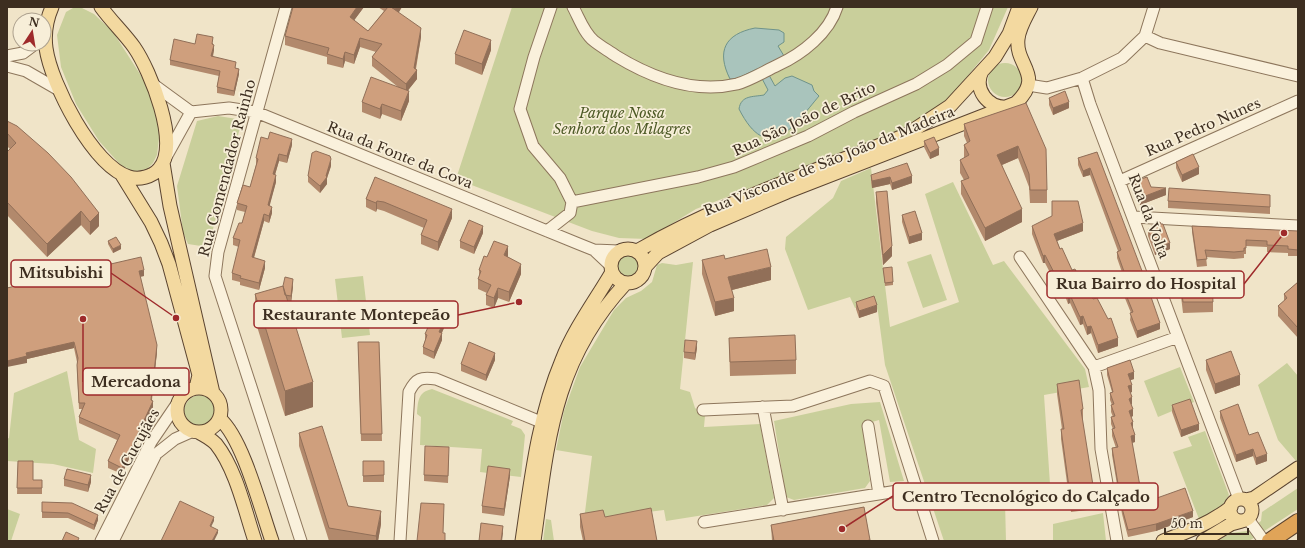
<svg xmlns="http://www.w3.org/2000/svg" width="1305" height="548" font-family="'Libre Baskerville',serif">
	<rect width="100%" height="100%" fill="#f0e4c8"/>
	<!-- green -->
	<path fill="#c9cf9b" d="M512,7H1008L989,50L952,95L916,124L696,209L647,239L619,238L592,231L456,179Z
		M73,8H82L94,14L113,32L147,85L160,130L157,155L153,163L147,169L132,172L125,170L99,141L76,104L61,67L57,35L66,12Z
		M988 80a17 17 0 1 1 34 0a17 17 0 1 1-34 0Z
		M218,116L237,119L241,124L209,244L201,246L188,244L183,232L177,186L197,121Z
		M871,168L890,327L959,302L925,194L953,182L993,265L1004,261L1085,369L1089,387L1044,395L1051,499L1005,502L1006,541H944L885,365L878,312L875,302L855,308L850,297L808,310L785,249L786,237L833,198L841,181Z
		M931,254L947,300L923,308L907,262Z
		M617 266a11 11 0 1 1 22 0a11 11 0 1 1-22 0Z
		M693,262L680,389L690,392L695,408L705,416L704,427L760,424L774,498L767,505L666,521L664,510L584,520L592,456L556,450L564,411L580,367L614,310L626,298L641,291L652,282L657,265L662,263L676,265Z
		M363,276L370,335L342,338L335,279Z
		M1287,363L1298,376V460L1296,461L1278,440L1258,385Z
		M1180,367L1194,402L1158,417L1144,381Z
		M67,371L79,440L96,449L93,473L53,464L7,461V439L9,438L14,393Z
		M432,389L513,421L511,425L521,429L525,435L521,477L480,472L482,449L420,445L421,417L417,414C418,401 418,392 432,389Z
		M184 412a17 17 0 1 1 34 0a17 17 0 1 1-34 0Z
		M880,402L904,481L890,482L879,420L862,425L870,481L865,488L794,500L786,497L774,421L851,404Z
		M1205,431L1229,495L1222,506L1199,519L1173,452L1192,446L1188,437Z
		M1298,488V509L1249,541H1218L1231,533L1247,531L1261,521L1262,512Z
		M7,509L20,514L11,541H7Z
		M1103,513L1106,541H1053V524Z
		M546,519L551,520L554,541H543Z"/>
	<!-- water -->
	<path fill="#a9c4bc" stroke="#6f938a" d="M755,28L779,30L784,33V42L778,46L784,56L764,66L775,86L785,78L792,76L812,85L814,91L819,96C793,127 768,166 739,109C741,95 753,97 764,95L768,90L757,69L736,79H730C716,51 725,34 755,28Z"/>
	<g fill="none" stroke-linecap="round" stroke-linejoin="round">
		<defs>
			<path id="minor" d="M286,7L218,252L215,276L301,541
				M573,7C579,18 584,33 594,41C600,46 609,51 616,56C652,78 694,94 737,84C751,80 765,71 778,65C802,54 829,33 837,7
				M1145,36L1160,43L1298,76
				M7,56L23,53L35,44
				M7,66L26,71L59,90
				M1082,78L1090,104L1239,499
				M154,85L191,112L229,108L256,112L579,244L594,250L619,251
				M1028,85L1047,88L1082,78L1122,58L1145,36L1154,7
				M166,157L191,112
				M1120,181L1298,101
				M572,202L698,177L734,167L808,136L854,112L916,84L947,65L976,41L987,7
				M1134,217L1298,226
				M547,231L570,213L572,202L560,178L533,146L520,109L534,57L551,7
				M594,250L611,266
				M1020,257L1094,367L1099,390L1101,449L1117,541
				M1094,367L1178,337
				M763,407L783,510
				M703,410L793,406L870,381L884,386L933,541
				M868,426L879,494
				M1248,519L1264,541
				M704,522L916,488
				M101,541L151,442L181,398
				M113,541L156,454L175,439L193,431
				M400,541L409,392C416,378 421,377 436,379L541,422"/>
			<path id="major" d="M52,7C46,21 44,33 46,48C51,84 93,166 129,177C139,180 152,177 159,169C181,145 150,70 134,47C124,33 111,21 101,7
				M982,71C973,89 988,109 1008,107
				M163,163L170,206L213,393
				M122,175L151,222L161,243L169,264L199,375L196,388
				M611 266a17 17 0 1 1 34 0a17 17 0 1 1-34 0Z
				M637,251C722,202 815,171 906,135L950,106L995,57L1009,34L1019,7
				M646,266L658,253L710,225L787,192L1016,103C1045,75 1015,66 1018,39C1019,28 1026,17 1031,7
				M177 410a22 22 0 1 1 44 0a22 22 0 1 1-44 0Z
				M220,419C243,439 261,510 272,541
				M198,432C204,435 211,439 216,444C236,469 245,511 255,541
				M1230 510a11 11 0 1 1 22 0a11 11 0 1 1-22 0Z
				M1246,500L1254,498L1298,468
				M522,541C531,480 538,417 562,360C574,329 595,301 612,272
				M534,541C548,441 553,361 626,283
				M1163,541C1187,532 1211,523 1231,507
				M1203,541L1231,524L1242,521"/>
			<path id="highway" d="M1270,541L1298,522"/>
		</defs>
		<!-- minor casing -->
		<use href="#minor" stroke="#8d765c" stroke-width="13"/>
		<!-- major casing -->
		<use href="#major" stroke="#5b4430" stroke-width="15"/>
		<!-- highway casing -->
		<use href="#highway" stroke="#5b4430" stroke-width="18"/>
		<!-- minor -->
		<use href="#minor" stroke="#faf1dc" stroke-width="11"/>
		<!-- major -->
		<use href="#major" stroke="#f3d9a0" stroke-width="13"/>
		<!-- highway -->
		<use href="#highway" stroke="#e0a458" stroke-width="16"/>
	</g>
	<!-- wall -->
	<path fill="#b2896c" d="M293,7H364L354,20L368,31L384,11L378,7H402L398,12L421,37L416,69L417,79L408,90L409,101L401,121L382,114L380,119L362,112V102L398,87L372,66V57L376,52L360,47L354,64L345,61L343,68L327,64V57L285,45V36Z
		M213,43V45L214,50L213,57L236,68L239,74L234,96L217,93V87L219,76L170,65V60L195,44Z
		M491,50L482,75L455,64V54Z
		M1049,98L1069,108L1053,115L1049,105Z
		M1026,103L1047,190V203H1030L1029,187L1018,158L1002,165L1022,222L985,241L961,194V181L964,180L960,173V160L964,158V145L967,143L964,136V124Z
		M7,121L99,226L90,235L81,225L47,257L7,215V152L10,149L7,146Z
		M924,141L939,155L930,159L924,147Z
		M292,145L287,163L279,161L275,175L276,182L269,206L272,213L269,223L264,221L254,258L265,268L259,290L240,285V282L232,280V273L239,247L233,245V238L242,223L245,212L237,210V203L250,187L256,165V158Z
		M1097,152L1160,329L1137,338L1130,320L1131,313L1120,286V280L1124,278L1117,258V252L1118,251L1090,175L1083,177L1078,165V158Z
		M1176,162L1199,174L1182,182L1176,168Z
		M331,166L327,178V184L320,193L308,182V176Z
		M871,175L912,176V183L892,190L890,184L872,188L871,182Z
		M375,177L452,218L438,251L421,244V235L424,228L384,211L377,209L376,212L366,207V199Z
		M1138,180L1151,187L1166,195L1140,205L1135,191V184L1138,183Z
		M876,192L892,256L883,265L876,202Z
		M1270,195V214L1168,208V201Z
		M902,215L922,240L909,244L902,222Z
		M1152,225L1170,249L1155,255L1148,236V229L1152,228Z
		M1032,226L1083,231L1057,241L1060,249L1072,270L1085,290L1093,299L1118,346L1098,353L1091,333L1087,335L1083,324L1080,325L1070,303L1068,304L1064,293L1061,294L1045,263H1043L1032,234Z
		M1192,226L1298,231V256H1288V253L1267,252V247L1246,246V254H1244V258L1234,259L1206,257L1207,266L1197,267L1192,232Z
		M483,233L474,254L460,248V241Z
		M108,241L121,249L113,253L108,244Z
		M508,256V257L521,274L509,302L498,298L494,308L486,305V295L487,293L478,289V279L479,277V270L487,257Z
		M725,259L771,280L732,290L734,311L715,316L702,274V260Z
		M883,268L893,282V285L885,286Z
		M144,276L140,277L157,352L152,400L153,407L122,474L108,468V461L117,440L79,423V417L82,409H79L77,372V362L74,348L27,359V363L7,288Z
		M1180,278L1208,285L1213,302V312L1183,313L1180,288Z
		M1298,282V338L1278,316V306L1284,301V294Z
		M293,286L291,303L288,302L313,407L285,416L255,320V294Z
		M856,302L877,312L859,318L856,309Z
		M444,328L442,333V340L434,359L423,354V347L425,341V334Z
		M729,338L796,360V374L730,376Z
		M358,342H379L382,441H361Z
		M697,348L695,360L684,358V352Z
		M495,360L486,381L461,371V364Z
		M1206,360L1240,385L1215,394L1206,370Z
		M1107,368L1134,379L1130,380L1132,392L1130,393L1132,404L1131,405L1133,416L1131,417L1135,442L1132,443L1143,503L1193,517L1156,531L1128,537L1122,514L1112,455V448H1116L1112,436V429H1113L1111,424V417H1113L1111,412V405H1112L1110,400V393L1112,392L1107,375Z
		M1057,384L1083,409V419H1082L1095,498V509L1071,512L1061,439V429H1062L1057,394Z
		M1172,405L1199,430L1181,437L1172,412Z
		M1220,411L1249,435L1267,461L1256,465L1253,456L1236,462L1220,418Z
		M299,433L348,506L381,524L378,541H329L299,446Z
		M449,454L448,483L424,481V475Z
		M18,461L33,480H42V494H17Z
		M363,461H384V482H363Z
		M510,476L504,516L482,513V506Z
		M64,479L91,482L88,492L64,486Z
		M42,502L98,520L94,530L68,518H42Z
		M864,507L870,541H772L771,525Z
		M580,514L605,517L657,541H583L580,527Z"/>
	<!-- shaded-wall -->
	<path fill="#916f58" d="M357,7H364L350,26V17Z
		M396,7H402L395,19V9Z
		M421,28V37L415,71L417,70V79L406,93V84L414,68Z
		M360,38V47L354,64V55Z
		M491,40V50L482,75V64Z
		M214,45V50L211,62V56Z
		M345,52V61L343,68V59Z
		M239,69V74L234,96V91Z
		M409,91V101L401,121V111Z
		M1069,102V108L1053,115V108Z
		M382,104V114L380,119V109Z
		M292,139V145L287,163V156Z
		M1018,146V158L997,167V155Z
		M939,148V155L930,159V153Z
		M279,154V161L273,181V174Z
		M331,159V166L327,178V184L320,193V186L326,176Z
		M1199,167V174L1182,182V175Z
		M1090,168V175L1083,177V171Z
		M276,175V182L268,212V205Z
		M912,176V183L892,190V183Z
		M890,177V184L872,188V181Z
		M1166,188V195L1140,205V198Z
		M377,201V209L376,212V203Z
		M272,207V213L269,223V216Z
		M452,209V218L438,251V242Z
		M1022,209V222L985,241V228Z
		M81,211V225L47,257V244Z
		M99,213V226L90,235V222Z
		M264,214V221L252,264V257Z
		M1083,223V231L1054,242V234Z
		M483,226V233L474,254V247Z
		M922,233V240L909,244V237Z
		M1170,243V249L1155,255V248Z
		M121,245V249L113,253V249Z
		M508,246V256L504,265V255Z
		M892,246V256L883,265V255Z
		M1045,255V263H1043V256Z
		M265,261V268L259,290V283Z
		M521,264V274L509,302V292Z
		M771,267V280L728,291V277Z
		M144,270V276L139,277V271Z
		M293,279V286L291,303V296Z
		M1064,285V293L1061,294V286Z
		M498,288V298L494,308V298Z
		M1070,295V303L1068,304V296Z
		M734,298V311L715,316V302Z
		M877,305V312L859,318V311Z
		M1083,316V324L1080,325V317Z
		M444,321V328L439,338V332Z
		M1160,323V329L1137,338V331Z
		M1091,326V333L1087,335V327Z
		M442,333V340L434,359V352Z
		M1118,338V346L1098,353V345Z
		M697,341V348L695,360V353Z
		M74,342V348L27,359V363L7,367V361L26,353Z
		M157,345V352L151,403L153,401V407L122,474V468L151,400Z
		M495,353V360L486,381V375Z
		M1134,372V379L1128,381V374Z
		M1240,375V385L1215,394V384Z
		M313,382V407L285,416V391Z
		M1132,385V392L1128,393V386Z
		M1132,397V404L1129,405V399Z
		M1133,409V416L1129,418V411Z
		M1133,422V429L1131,423Z
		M1199,424V430L1181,437V430Z
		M1135,435V442L1131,443V436Z
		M1253,449V456L1236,462V455Z
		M1267,454V461L1256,465V458Z
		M510,469V476L504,516V509Z
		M91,475V482L88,492V485Z
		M381,511V524L378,541H376V536Z
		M1193,511V517L1156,531V524Z
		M98,515V520L94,530V525Z
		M214,517V521L210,529V526Z
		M503,526V533L502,541H501Z
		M218,530V533L214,541H212Z"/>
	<!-- building -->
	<path fill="#cf9f7d" stroke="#916f58" d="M293,7H357L350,17L368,31L388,7H391L421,28L414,68L417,70L406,84L372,57L382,44L360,38L354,55L345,52L343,59L327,54L329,48L285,36Z
		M391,7H396L395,9Z
		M464,30L491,40L482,64L455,54Z
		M197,34L213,37L212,44L214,45L211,56L236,62L235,68L239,69L234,91L217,87L220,71L170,60L174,39L195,44Z
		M371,77L409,91L401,111L382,104L380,109L362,102Z
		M1065,91L1069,102L1053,108L1049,98Z
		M1026,103L1046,149L1047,190H1030L1029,174L1018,146L997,155L1022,209L985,228L961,181L969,178L960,160L969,155L964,145L970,141L964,124Z
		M7,121L17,126L48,153L71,177L99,213L90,222L81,211L47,244L7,202V152L16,143L7,133Z
		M270,132L292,139L287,156L279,154L273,174L276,175L268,205L272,207L269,216L264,214L252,257L265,261L259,283L240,278L241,276L232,273L240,240L233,238L239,223H242L247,206L237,203L243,185L250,187L258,159L256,158L261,137L268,139Z
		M934,137L939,148L930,153L924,141Z
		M316,151L330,156L331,159L326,176L327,177L320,186L308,176L312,153Z
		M1097,152L1142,271L1160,323L1137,331L1130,313L1133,312L1120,280L1126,277L1117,252L1121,250L1090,168L1083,171L1078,158Z
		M1193,154L1199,167L1182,175L1176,162Z
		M907,163L912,176L892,183L890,177L872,181L871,175Z
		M375,177L452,209L438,242L421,235L427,220L384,202L377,201L376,203L366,199Z
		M1147,177L1151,187L1166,188L1140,198L1135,184L1139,183L1138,180Z
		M1169,188L1270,195V207L1168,201Z
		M887,191L892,246L883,255L876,192Z
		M1052,201H1078L1083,223L1054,234L1060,249L1062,248L1072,270L1075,269L1085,290L1089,288L1093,299L1097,298L1108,319L1111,318L1118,338L1098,345L1091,326L1087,327L1083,316L1080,317L1070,295L1068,296L1064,285L1061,286L1045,255L1043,256L1032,226L1052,216Z
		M915,211L922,233L909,237L902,215Z
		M469,220L483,226L474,247L460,241Z
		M1160,222L1161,224H1163L1170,243L1155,248L1148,229L1152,228V225Z
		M1192,226L1298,231V250L1288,249V246L1267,245V241L1246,240V248H1244V251L1234,252L1205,250L1207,259L1197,260Z
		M116,237L121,245L113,249L108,241Z
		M494,241L508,246L504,255L521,264L509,292L498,288L494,298L486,295L491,285L478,279L481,271L479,270L484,256L487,257Z
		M767,249L771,267L728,277L734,298L715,302L702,260L724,255L725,259Z
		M141,257L144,270L139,271L157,345L151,400L153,401L122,468L108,461L120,435L79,417L85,403H79L77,365L78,358L74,342L26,353L27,356L7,361V288Z
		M892,267L893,282L885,283L883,268Z
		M285,277L293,279L291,296L285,295L283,286Z
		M1208,277V285H1212L1213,302H1183L1180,278Z
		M1298,282V328L1278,306L1287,298L1284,294Z
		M283,286L313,382L285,391L255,294Z
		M874,296L877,305L859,311L856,302Z
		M433,316L444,321L439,332L442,333L434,352L423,347L427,335L425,334Z
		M795,335L796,360L730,362L729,338Z
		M685,340L697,341L695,353L684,352Z
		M358,342H379L382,434H361Z
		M469,342L495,353L486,375L461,364Z
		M1231,351L1240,375L1215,384L1206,360Z
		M1130,360L1134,372L1128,374L1132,385L1128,386L1132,397L1129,399L1133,409L1129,411L1133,422L1131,423L1135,435L1131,436L1143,503L1185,488L1193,511L1156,524L1128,530L1122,508L1112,448L1118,447L1112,429L1115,428L1111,417L1115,416L1111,405L1114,404L1110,393L1113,392L1107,368Z
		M1079,380L1083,409L1081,410L1095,498L1071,502L1061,429H1064L1057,384Z
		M1190,399L1199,424L1181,430L1172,405Z
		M1238,404L1249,435L1258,432L1267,454L1256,458L1253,449L1236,455L1220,411Z
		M322,426L348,506L381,511L376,536L329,528L299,433Z
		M425,446L449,447L448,476L424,475Z
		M18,461H33V480H42V488H17Z
		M363,461H384V475L363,476Z
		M488,466L510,469L504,509L482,506Z
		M67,469L91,475L88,485L64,479Z
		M180,501L214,517L210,526L218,530L212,541H161Z
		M42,502L72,503L98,515L94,525L68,513L42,512Z
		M421,503L444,504L443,533H445V541H417Z
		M864,507L870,540L865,541H774L771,525Z
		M651,508L657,541H585L580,514L603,510L605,517Z
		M481,523L503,526L501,541H479Z
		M66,532L79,538L78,540L79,541H62Z"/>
	<g text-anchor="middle" stroke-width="3.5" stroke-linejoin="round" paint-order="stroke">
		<!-- park labels -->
		<g font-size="14" font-style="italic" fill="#4d5a26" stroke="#f7eed8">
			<text x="622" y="118">Parque Nossa<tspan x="622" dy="16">Senhora dos Milagres</tspan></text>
		</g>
		<!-- street labels -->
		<g font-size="14" fill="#3d2e20" stroke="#f7eed8">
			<text transform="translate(804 119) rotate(-25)" y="5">Rua São João de Brito</text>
			<text transform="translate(1203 127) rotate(-24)" y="5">Rua Pedro Nunes</text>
			<text transform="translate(400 155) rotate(22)" y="5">Rua da Fonte da Cova</text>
			<text transform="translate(829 161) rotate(-22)" y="5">Rua Visconde de São João da Madeira</text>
			<text transform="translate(227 168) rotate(-75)" y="5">Rua Comendador Rainho</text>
			<text transform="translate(1149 216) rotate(69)" y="5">Rua da Volta</text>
			<text transform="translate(127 461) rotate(-61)" y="5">Rua de Cucujães</text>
		</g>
	</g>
	<!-- callouts -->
	<path fill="none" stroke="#9e2a2b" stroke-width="1.5" d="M176 318L111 273M1284 233L1244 284M519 302L458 315M83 319L83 382M842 529L893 496"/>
	<g fill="#9e2a2b" stroke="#f7eed8" stroke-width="1.5">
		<circle cx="176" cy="318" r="4"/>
		<circle cx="1284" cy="233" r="4"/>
		<circle cx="519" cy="302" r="4"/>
		<circle cx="83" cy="319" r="4"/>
		<circle cx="842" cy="529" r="4"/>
	</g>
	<g fill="#f7eed8" stroke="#9e2a2b" stroke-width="1.5">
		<rect x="11" y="260" width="100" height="27" rx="4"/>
		<rect x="1047" y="271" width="197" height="27" rx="4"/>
		<rect x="254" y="301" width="204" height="27" rx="4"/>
		<rect x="83" y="368" width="106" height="27" rx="4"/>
		<rect x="893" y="483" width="265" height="27" rx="4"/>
	</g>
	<g font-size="15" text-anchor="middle" font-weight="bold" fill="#3d2e20">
		<text x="61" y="278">Mitsubishi</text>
		<text x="1146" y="289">Rua Bairro do Hospital</text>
		<text x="356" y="320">Restaurante Montepeão</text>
		<text x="136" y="387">Mercadona</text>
		<text x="1026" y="502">Centro Tecnológico do Calçado</text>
	</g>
	<!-- border -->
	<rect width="1305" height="548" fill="none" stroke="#3d2e20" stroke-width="16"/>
	<!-- north arrow -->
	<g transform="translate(32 32) rotate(12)"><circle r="19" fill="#f7eed8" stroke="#ada18e"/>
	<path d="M0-3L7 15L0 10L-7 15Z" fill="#9e2a2b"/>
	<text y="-6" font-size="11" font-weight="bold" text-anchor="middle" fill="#3d2e20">N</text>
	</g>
	<!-- scale -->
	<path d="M1165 528v6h83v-6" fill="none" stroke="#3d2e20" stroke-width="2"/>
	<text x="1171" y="528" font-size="12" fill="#3d2e20" stroke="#f7eed8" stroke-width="3" paint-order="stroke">50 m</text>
</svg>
